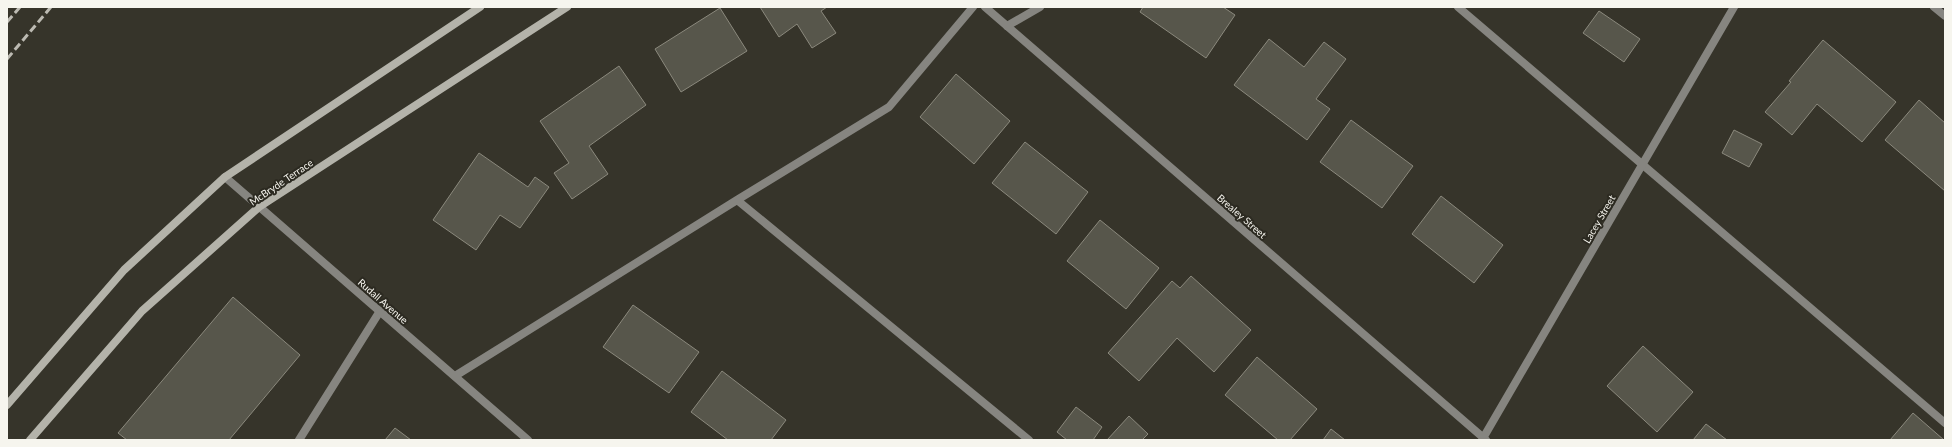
<svg xmlns="http://www.w3.org/2000/svg" width="1952" height="447" font-family="Lato,sans-serif">
	<rect width="100%" height="100%" fill="#36342a"/>
	<!-- building -->
	<path fill="#57564b" stroke="#8b897d" d="M760,7H827L821,11L836,33L812,48L797,24L779,37Z
		M1143,7H1223L1235,15L1206,58L1140,12Z
		M720,8L747,51L681,92L655,49Z
		M1599,11L1640,39L1624,62L1583,33Z
		M1269,39L1304,67L1324,42L1346,59L1316,99L1330,109L1307,140L1234,85Z
		M1823,40L1896,102L1862,142L1817,104L1792,135L1765,112L1791,82L1789,81Z
		M619,66L646,105L589,146L608,174L572,199L554,173L569,163L540,121Z
		M956,74L1010,121L974,164L920,117Z
		M1919,100L1945,123V191L1885,140Z
		M1351,120L1413,166L1382,208L1320,162Z
		M1734,130L1762,144L1749,167L1722,153Z
		M1025,142L1088,192L1056,234L992,183Z
		M479,153L528,187L535,177L549,187L520,228L500,215L476,250L433,220Z
		M1441,196L1503,245L1474,283L1412,234Z
		M1100,220L1159,268L1126,309L1067,261Z
		M1191,276L1251,330L1214,372L1177,338L1139,381L1108,353L1172,281L1180,288Z
		M233,297L300,355L229,440H127L118,433Z
		M633,305L699,352L669,393L603,347Z
		M1643,346L1693,392L1657,432L1607,386Z
		M1257,357L1317,409L1290,440H1278L1225,395Z
		M722,371L786,420L771,440H728L691,412Z
		M1076,407L1102,427L1093,440H1067L1057,432Z
		M1913,413L1944,440H1890Z
		M1129,416L1148,434L1142,440H1107Z
		M1706,424L1727,440H1693Z
		M395,428L411,440H385Z
		M1331,429L1345,440H1323Z"/>
	<g fill="none" stroke-linecap="round" stroke-linejoin="round">
		<!-- lane -->
		<path stroke="#868580" stroke-width="8" d="M1458,7L1945,423
			M1007,26L1040,7
			M737,200L1029,440
			M455,376L737,200L889,107L973,7
			M299,440L380,311"/>
		<!-- street -->
		<path stroke="#868580" stroke-width="8" d="M985,7L1486,440
			M1934,7L1945,16
			M225,177L528,440
			M1482,440L1734,7"/>
		<!-- secondary -->
		<path stroke="#b4b3aa" stroke-width="8" d="M7,405L124,270L225,177L480,7
			M30,440L142,311L259,207L567,7"/>
		<!-- rail -->
		<path stroke="#bcbab2" stroke-width="3" stroke-dasharray="8 4" stroke-linecap="butt" d="M7,22L20,7
			M7,59L51,7"/>
	</g>
	<g text-anchor="middle" stroke-width="4" stroke-linejoin="round" paint-order="stroke">
		<!-- street labels -->
		<g font-size="10" fill="#f6f5ee" stroke="#2c2a21">
			<text transform="translate(281 182) rotate(-34)" y="4">McBryde Terrace</text>
			<text transform="translate(1242 216) rotate(41)" y="4">Brealey Street</text>
			<text transform="translate(1599 219) rotate(-60)" y="4">Lacey Street</text>
			<text transform="translate(383 301) rotate(41)" y="4">Rudall Avenue</text>
		</g>
	</g>
	<!-- border -->
	<rect width="1952" height="447" fill="none" stroke="#f6f5ee" stroke-width="16"/>
</svg>
